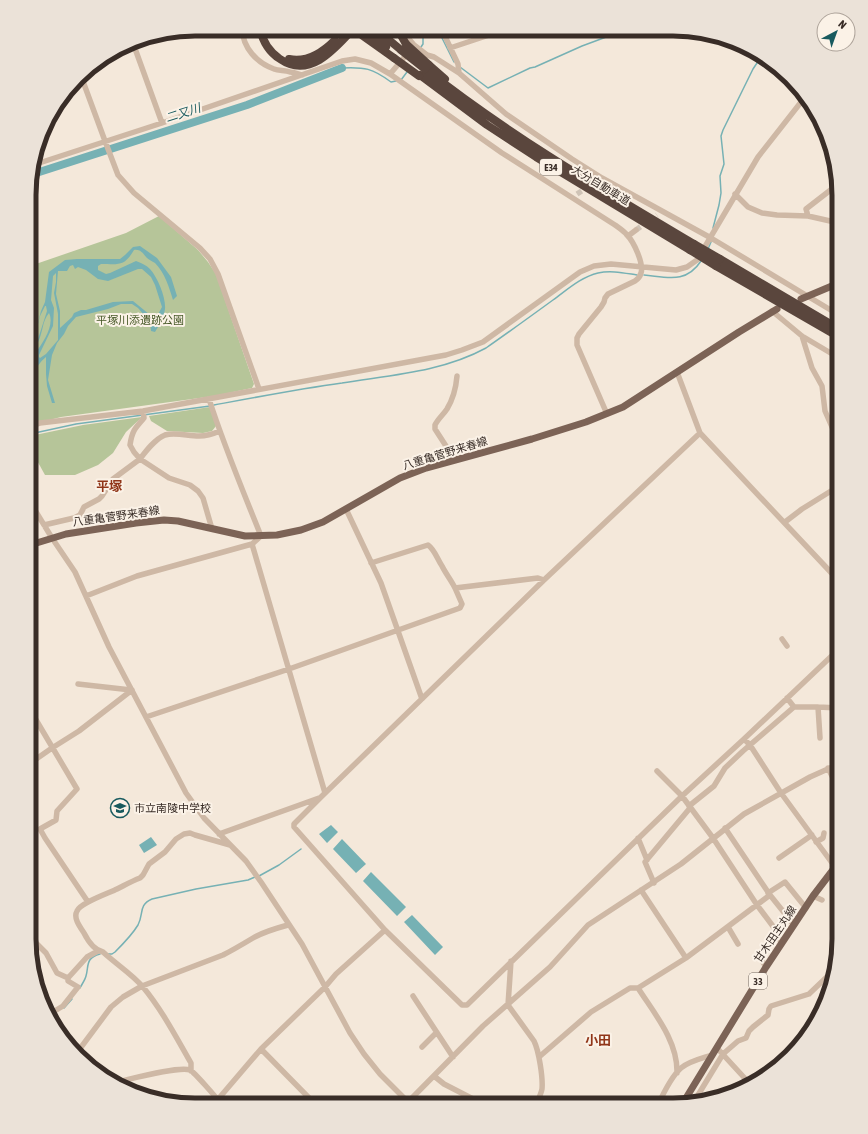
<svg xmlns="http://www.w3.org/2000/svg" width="868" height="1134" font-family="'Asap Condensed','Noto Sans JP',sans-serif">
	<rect width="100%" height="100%" fill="#f4e8da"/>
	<!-- green -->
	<path fill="#b6c599" d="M159,216L198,250L208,262L216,274L254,384L252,388L214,396L61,417L30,425V266L126,233Z
		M210,407L216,426L212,431L203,433L167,431L151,421L149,416Z
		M142,417L126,432L113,453L98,465L75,475H45L34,455L30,457V436L83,425Z"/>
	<!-- water -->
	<path fill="#76b1b4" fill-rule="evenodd" d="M140,246L157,258L171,277L177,296L173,300C169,287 165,273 155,263C152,261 149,260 147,258C143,254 141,249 134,250C124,267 119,264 101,264L98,266V270L106,274L110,273L136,261C141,263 146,265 150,269C158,278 166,298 165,309C164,317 159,326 155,332L151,331L150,322L138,308L132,304H121L108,309L76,317L68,326L64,334L57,343L52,355L48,380L55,403H52L47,386L46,374V357C34,366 30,383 30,398C30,405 32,410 31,417H30V353L41,311L45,302L49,272L65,260L77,259H120L125,255L133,247ZM73,265L75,269L78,267L86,270L98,279L108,281L138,269H142L151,277L155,285L162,307L156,318L155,319L133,301L113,302L86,310H81L74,313L72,317L60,328V311L56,294L58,271H67L70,266ZM56,273V282L54,293L58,314V340L46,354L40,358L39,357V355L53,326L54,308L51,300L53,276ZM45,306H46L47,311L38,339L36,342H35L34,339L40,316ZM49,313C55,325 43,343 36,352L35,351C35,346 36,346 38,342C43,333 42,321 49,313Z
		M331,825L338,832L327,843L319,834Z
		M151,837L157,845L144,853L139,845Z
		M342,839L366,864L356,873L333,849Z
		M371,872L406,907L397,916L363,881Z
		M412,915L443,947L435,955L404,922Z"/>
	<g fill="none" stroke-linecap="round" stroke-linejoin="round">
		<!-- stream -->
		<path stroke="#76b1b4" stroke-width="1.5" d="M438,30L454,62
			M421,47L423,44V30
			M460,67L488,88L530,68L535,67L582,46L625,30
			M342,68C365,67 372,68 391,82L396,81
			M401,80L407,72
			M713,228L719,205L721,193L720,176L724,164L721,136L723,130L753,69L759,60L765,57
			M708,249L711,242
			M644,275C667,277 686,284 701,261
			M214,405C257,397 299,389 342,383C391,375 442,372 486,348C509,332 531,316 553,300C567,290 581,277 598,273C611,270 624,273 637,275
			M30,434L76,424L210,406
			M259,876L279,865L301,849
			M108,954H112L115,952C123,944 132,935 138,925C144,914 138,905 152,899L196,889L248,880L255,877
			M80,988C82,984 85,980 86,976C89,966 85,958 100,954
			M64,1008L72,999"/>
		<!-- river -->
		<path stroke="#76b1b4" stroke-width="8" d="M30,175L247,105L342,68"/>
		<!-- minor-tunnel -->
		<path stroke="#cfc3b6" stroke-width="5.5" stroke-dasharray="5.5 3" stroke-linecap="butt" d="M577,194L597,181
			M636,230L657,215"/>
		<!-- minor -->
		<path stroke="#ceb8a5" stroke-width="5.5" d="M242,29C243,48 257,63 274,69C279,71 285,70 290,72C294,72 298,74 302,75
			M405,30L409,39L414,45L427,55L434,57L459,73L506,114L572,159L602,178L711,238L839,315
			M442,30L458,64L459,73
			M133,43L162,123
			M450,48L504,30
			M390,74L408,53
			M81,76L105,141L118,175L134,193L200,248L210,259L218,274L259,389
			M33,165L162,123L342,61L355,59L371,63L390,74L502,153L615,225C619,228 624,231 627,235C634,242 644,264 641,273C640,277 638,279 635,281L608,294L605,298L604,302L601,307L579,334L577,338V345L607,414
			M735,194L748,207L762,213L777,215L808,216L839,223
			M808,216L806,209L837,185
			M628,236L636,230
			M772,311L802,336L839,358
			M802,336L812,368L822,386L825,411L839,443
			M677,372L700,433
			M143,411L144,418C135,428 132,431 130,445L134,452L140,459C146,451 155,439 165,435C175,432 188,436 199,436C206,436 213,434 220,431
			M30,426L40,423L143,411L446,355L462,350L483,342L580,272L594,266L611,264L676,270L687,267L697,260L758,157L805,97
			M455,460L435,429V425C438,419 443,415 447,409C453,399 456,388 457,376
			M30,502L52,538L75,572L109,647L186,793L204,818L246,861L261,882L302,944L350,1033L364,1054L380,1074L410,1104
			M346,509L381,583L422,699
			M785,522L802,509L839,486
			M44,525L74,518L80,515L84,507L99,499L102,496L113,479L140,459L169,478L190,485L198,491L203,498L212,529
			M252,544L325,793
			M371,563L428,545C435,550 437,559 442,566C446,574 451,580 455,588
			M86,596L137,576L252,544L261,536C243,491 224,446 209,399
			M782,639L787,646
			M839,649L744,739L682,796L467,1005H462L385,930L294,827V824L321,797L544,580L700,433L839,581
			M78,684L131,690
			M787,698L794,707H818L839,708
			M818,707L820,738
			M29,708L77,789L57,811L56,820L40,829L45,838L88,902
			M146,717L289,669L460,608L462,604L455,588L538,578L544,580
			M744,739L750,745L781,793L835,867
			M29,764L52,748L79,731L132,690
			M828,768L839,790
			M657,771L682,796L713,838L757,905L775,929L781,943
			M689,806L714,786L725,768L743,751L794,707
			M725,828L770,895
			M219,834L319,798
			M638,838L647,860
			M816,842L823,838L824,833
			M779,858L812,835
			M654,883L645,862L690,808
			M641,890L686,958
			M768,893L785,882L806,908
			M813,896L822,900
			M728,927L738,944
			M29,936L46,953L57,973L68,978L87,957L98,951
			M758,954L766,967
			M511,961L508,1005L534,1041C539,1051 543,1078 542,1089C541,1094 538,1100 536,1105
			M638,988C654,1013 678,1041 677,1073
			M413,996L453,1057
			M48,1015L63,1006L78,987L68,981V978
			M422,1047L436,1033
			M717,1048L751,1085
			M261,1049L315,1104
			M76,1054L111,1007L123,997L142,986L223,955C233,950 243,944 253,938C263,932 277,928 288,925
			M539,1057L591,1012L630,988H638L686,958L770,895L794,925
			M191,1071V1063C176,1037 162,1010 143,987C132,974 116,964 103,952C94,950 88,941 84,933C80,927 73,918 77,911C80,903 109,893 117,889C125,885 132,881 140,878L143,875L149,864L165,852L176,839L184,834L190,833L195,835L230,845
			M434,1076L444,1084L477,1101L483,1104
			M117,1082C131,1079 178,1066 190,1070C194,1072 217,1098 221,1104
			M695,1100L723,1054L738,1041L746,1038L749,1031L753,1027L768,1015L769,1009L771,1006L809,994L832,972L836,963
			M214,1104L261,1049L325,987L336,974L385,930
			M406,1104L483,1026L550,967L588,925L681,864L744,814L810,777L839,764
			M658,1105C663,1094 672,1076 681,1068C689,1061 703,1058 712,1055"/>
		<!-- major -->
		<path stroke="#7c6356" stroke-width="7" d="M801,299L839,283
			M30,545L66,534L136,523L164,520L178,521L245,536L277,535L301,530L323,522L400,478L426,468L532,439L586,422L623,407L739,332L777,309
			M683,1103L766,967L813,896L839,862"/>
		<!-- highway -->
		<path stroke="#5a463d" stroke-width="8" d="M260,29C263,42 269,52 280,59C309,79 334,50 353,29
			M355,29L363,36L394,58
			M366,29L386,47
			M377,30L401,50
			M398,30L406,44
			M289,59C307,63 323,52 335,40
			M429,65L445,79
			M425,69C510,136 601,189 694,244
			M420,75L487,125L536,157L690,250
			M720,259L839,329
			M716,266L839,337"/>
		<!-- highway-bridge -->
		<path stroke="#5a463d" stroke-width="8" d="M406,44L429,65
			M401,50L425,69
			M394,58L419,76
			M694,244L720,259
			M690,250L716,266"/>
	</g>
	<!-- icons -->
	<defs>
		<symbol id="school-ring" viewBox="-11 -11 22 22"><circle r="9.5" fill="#fbf2e7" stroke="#185a5e" stroke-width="1.5"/><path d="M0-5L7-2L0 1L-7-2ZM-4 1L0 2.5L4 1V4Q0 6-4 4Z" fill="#185a5e"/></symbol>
	</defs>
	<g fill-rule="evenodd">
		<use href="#school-ring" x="109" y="797" width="22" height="22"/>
	</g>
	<g text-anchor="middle" stroke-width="4" stroke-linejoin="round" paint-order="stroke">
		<!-- shield labels -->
		<g fill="#fbf2e7" stroke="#736861" stroke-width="1">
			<rect x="540" y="159" width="22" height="16" rx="3"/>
			<rect x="749" y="973" width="18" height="16" rx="3"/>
		</g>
		<g font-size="10" font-weight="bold" fill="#392d27">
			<text x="551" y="171">E34</text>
			<text x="758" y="985">33</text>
		</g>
		<!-- street labels -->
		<g font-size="11" fill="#392d27" stroke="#fbf2e7">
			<text transform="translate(601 185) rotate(31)" y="4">大分自動車道</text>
			<text transform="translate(445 453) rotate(-17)" y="4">八重亀菅野来春線</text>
			<text transform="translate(116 516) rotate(-8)" y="4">八重亀菅野来春線</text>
			<text transform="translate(775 934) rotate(-56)" y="4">甘木田主丸線</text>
		</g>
		<!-- park labels -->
		<g font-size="11" fill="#475928" stroke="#fbf2e7">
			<text x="140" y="324">平塚川添遺跡公園</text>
		</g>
		<!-- poi labels -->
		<g font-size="11" fill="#392d27" stroke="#fbf2e7" text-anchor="start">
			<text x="134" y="812">市立南陵中学校</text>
		</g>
		<!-- water labels -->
		<g font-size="12" font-style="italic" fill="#185a5e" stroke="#fbf2e7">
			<text transform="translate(183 113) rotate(-18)" y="4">二又川</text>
		</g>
		<!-- quarter labels -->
		<g font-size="13" font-weight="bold" fill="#903518" stroke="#fbf2e7">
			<text x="109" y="491">平塚</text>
			<text x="598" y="1045">小田</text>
		</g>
	</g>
	<!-- crop -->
	<path d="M0 0H868V1134H0ZM195 36H673A159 159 0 0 1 832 195V939A159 159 0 0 1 673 1098H195A159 159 0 0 1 36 939V195A159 159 0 0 1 195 36Z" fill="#ebe2d8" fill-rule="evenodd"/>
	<path fill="none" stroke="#392d27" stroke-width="5" d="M195 36H673A159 159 0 0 1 832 195V939A159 159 0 0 1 673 1098H195A159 159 0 0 1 36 939V195A159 159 0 0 1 195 36Z"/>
	<!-- north arrow -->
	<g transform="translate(836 32) rotate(41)"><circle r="19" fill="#fbf2e7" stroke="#ada39a"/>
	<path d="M0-3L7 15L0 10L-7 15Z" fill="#185a5e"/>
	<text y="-6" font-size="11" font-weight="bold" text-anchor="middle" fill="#392d27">N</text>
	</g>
</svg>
